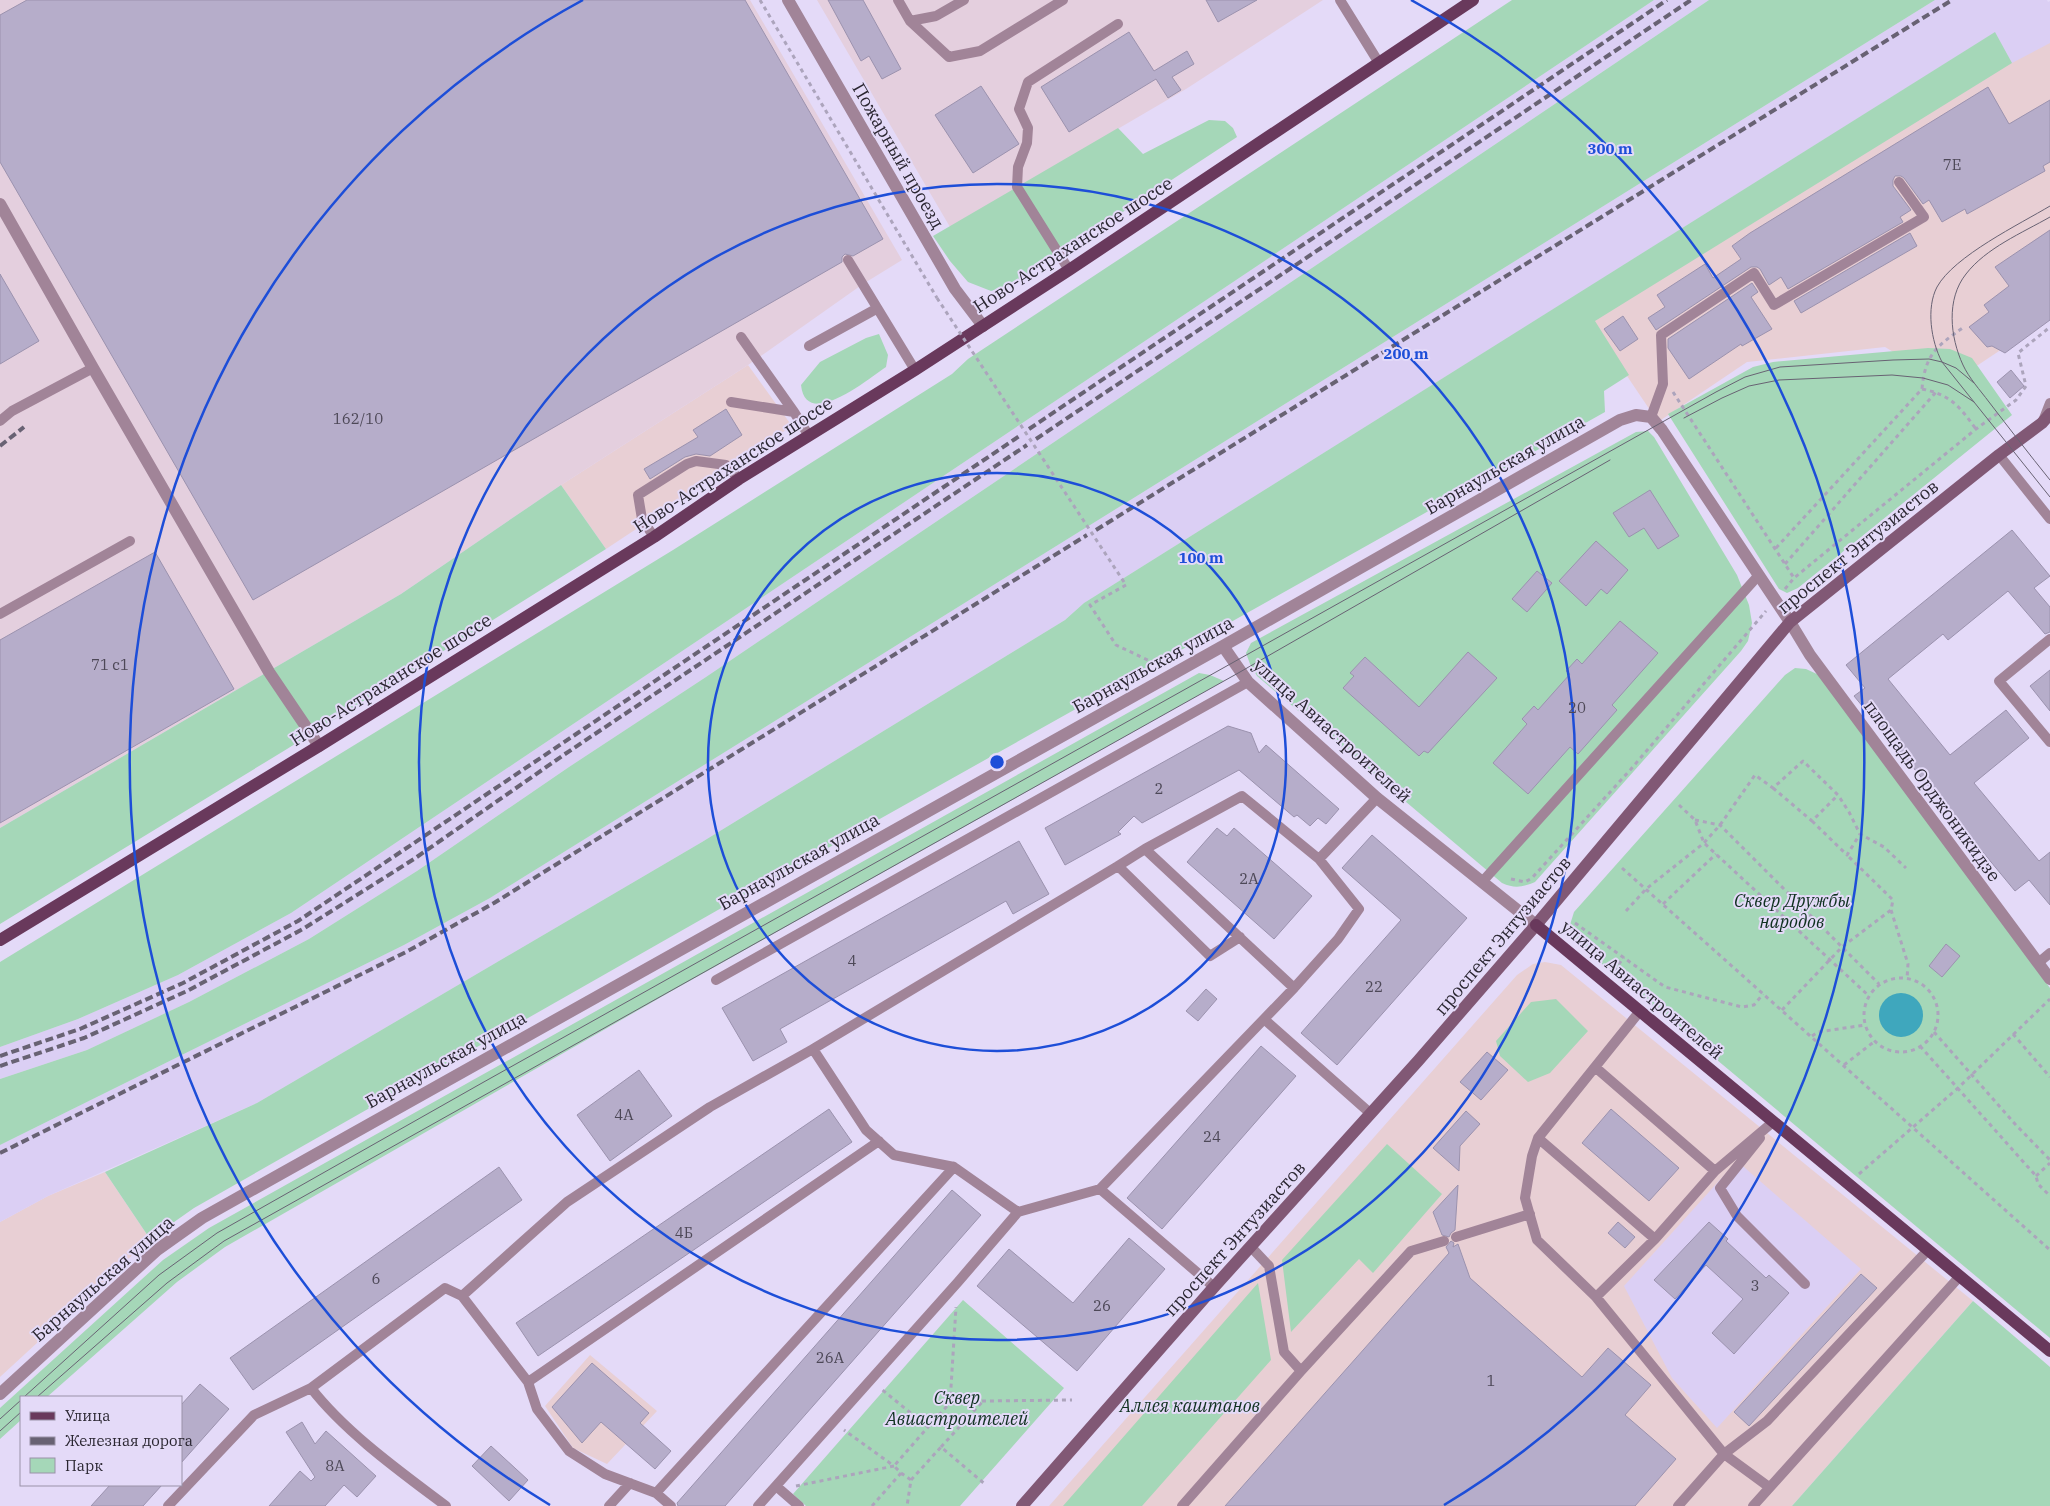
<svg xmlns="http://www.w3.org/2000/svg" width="2050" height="1506" font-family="'IBM Plex Serif',serif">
	<rect width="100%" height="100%" fill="#e4daf8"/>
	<!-- commercial -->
	<path fill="#e8cfd4" d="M2050,14V317L1948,385L1885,347L1747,362L1658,422L1590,321Z
		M748,365L792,426L606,549L561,485Z
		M1545,962L1561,965L1973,1301L1792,1506H1049L1517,975L1533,964Z
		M105,1172L150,1239L0,1377V1222L48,1196Z
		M590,1355L657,1411L607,1464L573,1448L545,1406Z"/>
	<!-- industrial -->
	<path fill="#e4cfde" d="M0,0H750L902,260L863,284L748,365L561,485L401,594L0,828Z
		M817,0H1323L1186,89L950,227Z"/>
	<!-- built -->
	<path fill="#dbcff4" d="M1654,0H1709L706,677L569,767L417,871L309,939L189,1002L87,1050L0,1079V1047L78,1019L178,975L291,913Z
		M1935,0H2047L2048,2L2050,1V43L2012,63L1994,33L1084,603L1065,620L702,842L257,1103L48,1196L0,1222V1145L404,945L490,898Z
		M1737,1161L1861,1269L1717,1428L1672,1378L1624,1286Z"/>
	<!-- green -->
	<path fill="#a5d7b8" d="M1512,0H1654L291,913L178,975L78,1019L0,1047V962L673,550L952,374L968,359Z
		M1709,0H1935L490,898L404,945L0,1145V1079L87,1050L189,1002L309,939L417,871L569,767L706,677Z
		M1995,32L2012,63L1595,321L1629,375L1604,391L1605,412L739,898L194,1208L150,1239L105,1172L257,1103L702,842L1065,620L1084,603Z
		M1209,120L1225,121L1233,128L1237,137L1010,286L991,291L968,282L950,261L933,236L1118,128L1143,154Z
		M879,334L888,355L886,367C868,379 806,431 801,385L820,362L866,338Z
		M1928,348L1950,349L1972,358L2012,415L1798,588L1787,593L1779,589L1668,414L1753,367L1773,362Z
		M1648,431L1654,437L1737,575L1749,605L1752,623L1748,641L1741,651L1535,882C1523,887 1515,889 1502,883L1257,676L1250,664L1246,653L1251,643L1636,432Z
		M561,485L606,549L287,749L0,924V828L401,594Z
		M1795,668L1806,669L1819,675L2050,988V1338L1578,944L1569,928L1574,912L1785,675Z
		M1199,673L1210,675L1224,681L670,992L225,1247L177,1282L47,1397H21V1420L0,1439V1408L163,1260L209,1228Z
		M1556,999L1588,1031L1550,1073L1528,1082L1500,1056L1496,1041L1531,1002Z
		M1387,1144L1442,1194L1373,1273L1359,1259L1291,1332L1282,1260Z
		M1258,1283L1271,1360L1142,1506H1063Z
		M963,1300L1064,1388L960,1506H806L793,1494Z
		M1973,1301L2050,1367V1506H1792Z"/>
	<!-- water -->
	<path fill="#3fa7bd" d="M1879 1015a22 22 0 1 1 44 0a22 22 0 1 1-44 0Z"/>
	<!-- building -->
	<path fill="#b6adca" stroke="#9b92ae" d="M27,0H745L883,239L853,256L845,254L842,257V262L253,600L0,162V15Z
		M828,0H863L901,69L882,79L869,56L861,61Z
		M1206,0H1257L1218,22Z
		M1129,32L1154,71L1187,51L1194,64L1172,77L1181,90L1168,98L1156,79L1069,132L1041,87Z
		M981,86L1019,144L973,173L935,115Z
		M1988,87L2009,124L2050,100V162L2043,166L2045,171L1967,214L1965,209L1942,222L1929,200L1923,204L1904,178L1901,176H1895L1893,180V186L1911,210L1900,217L1903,222L1788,289L1781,277L1769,285L1760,269L1757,267H1751L1656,330L1648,318L1665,307L1657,295L1705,264L1713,278L1741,259L1732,246L1750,233Z
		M2050,230V320L2005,353L1992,346L1987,347L1969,327L1989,312L1984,305L2009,286L1995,267Z
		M1910,233L1917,246L1801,313L1794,301Z
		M0,274L39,341L0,364Z
		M1752,283L1758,292L1751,297L1772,329L1742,346L1741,344L1689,379L1668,348V339Z
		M1623,316L1638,339L1620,351L1604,329Z
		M2011,370L2024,386L2010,398L1997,382Z
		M726,409L742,435L710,456L696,454L685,457L650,479L644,469L698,437L693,430Z
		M1650,490L1679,536L1658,549L1644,528L1629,537L1613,513Z
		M2012,530L2050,576L2034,588L2050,607V632L2045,634L2008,591L1948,640L1943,634L1888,679L1950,755L2006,710L2029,738L1974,783L2039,861L2050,852V905L2029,880L2015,891L1854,696L1865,688L1846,665Z
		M1596,541L1628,570L1607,594L1601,589L1586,606L1559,581Z
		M155,552L234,689L0,823V640Z
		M1537,571L1552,583L1527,612L1512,599Z
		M1620,621L1658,653L1612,705L1617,710L1578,754L1570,747L1528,794L1493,763L1527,724L1522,719L1534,706L1538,710L1570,674L1566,671L1577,659L1582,664Z
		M1468,652L1497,678L1428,753L1424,751L1419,756L1343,688L1354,676L1350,673L1365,657L1419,707Z
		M2050,670V711L2030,686Z
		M1228,726L1251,733L1259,753L1266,745L1339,809L1326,824L1318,818L1310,826L1297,815L1294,817L1239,770L1142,823L1134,816L1118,832L1121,834L1065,865L1045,828Z
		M1217,828L1227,836L1234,828L1312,896L1274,939L1187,862Z
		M1372,835L1467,918L1337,1065L1301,1033L1401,920L1342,868Z
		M1019,841L1049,894L1013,914L1006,901L780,1029L787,1042L753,1061L722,1008Z
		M1946,944L1960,956L1942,977L1929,966Z
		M1206,989L1217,999L1198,1021L1186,1011Z
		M1261,1046L1296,1076L1162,1229L1127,1198Z
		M1487,1052L1508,1070L1481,1100L1460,1082Z
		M639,1070L672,1116L610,1161L577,1115Z
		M829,1109L852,1142L538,1356L516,1323Z
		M1611,1109L1679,1168L1649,1201L1582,1143Z
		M1466,1111L1480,1124L1460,1146L1459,1171L1433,1148Z
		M499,1167L522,1200L253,1390L230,1358Z
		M1458,1185L1455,1230L1451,1233L1449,1237L1442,1235L1433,1212Z
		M952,1190L981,1215L725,1506H678L677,1503Z
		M1618,1222L1635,1237L1625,1248L1608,1233Z
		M1709,1222L1728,1239L1726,1241L1766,1278L1769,1275L1789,1293L1734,1354L1712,1333L1743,1299L1706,1265L1675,1299L1654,1280Z
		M1129,1238L1165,1269L1077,1371L977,1286L1009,1249L1073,1303Z
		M1451,1241L1454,1243L1453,1247L1458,1244L1470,1278L1582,1377L1608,1348L1651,1385L1625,1415L1676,1459L1635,1506H1225L1449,1253L1446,1247Z
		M1861,1274L1877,1288L1749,1426L1734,1412Z
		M592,1363L649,1413L640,1423L671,1451L655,1469L601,1422L582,1443L552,1407Z
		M200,1384L229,1409L181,1463V1405Z
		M302,1422L315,1444L326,1431L376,1476L357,1497L344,1485L325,1506H269L300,1471L311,1481L315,1477L286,1432Z
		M491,1446L528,1480L509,1501L472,1466Z
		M110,1485H162L143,1506H91Z"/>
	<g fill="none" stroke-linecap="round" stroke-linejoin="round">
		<!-- path -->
		<path stroke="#aca4bc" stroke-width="3" stroke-dasharray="4 4" stroke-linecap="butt" d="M760,0L937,298
			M1922,389C1951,395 1959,406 1976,429
			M1673,392L1794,578
			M1776,548L1922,389C1925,354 1937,346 1964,327
			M1785,564L1936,392
			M1126,585L1090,605L1116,645L1152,662L1165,659
			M1785,589L1794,578L1976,429L2016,400L2026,386L2018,353L2050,327
			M1773,788L1812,821L1838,795
			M1679,805L1695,820L1704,843L1869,996
			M1695,820L1720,825L1879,984
			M1812,821L1847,855L1860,834
			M1622,868L2050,1250
			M1511,879L1525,882L1532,878L1631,769L1766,611
			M1663,904L1716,854
			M1891,910L1908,964L1907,979
			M1626,911L1646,889L1704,843L1720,825L1755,775L1773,788L1803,761L1838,795L1849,812L1860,834L1884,847L1906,868
			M1575,923L1665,987L1742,1007L1754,1005L1763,994
			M1614,971L1624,957
			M1864 1015a37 37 0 1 1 74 0a37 37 0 1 1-74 0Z
			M1782,1010L1842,947L1891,910L1893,900L1847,855
			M1934,1032L2015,1124L2050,1160
			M2013,1034L2050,1077
			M1812,1036L1818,1032L1865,1025
			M1920,1046L2036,1176L2038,1184L2050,1196
			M1844,1065L1875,1041
			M1859,1174L1958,1088L2050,999
			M2036,1176L2050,1163
			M950,1403L983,1401L1072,1400
			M928,1427L950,1403L956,1307
			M941,1447L983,1401
			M901,1473L911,1480L907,1506
			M911,1480L941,1447L986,1485
			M796,1486L894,1466L844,1430
			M872,1506L901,1473L894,1466L928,1427L880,1388"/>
		<!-- service -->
		<path stroke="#a18498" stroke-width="10" d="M898,0L910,21L949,57L980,51L1063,0
			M1340,0L1379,63
			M910,21L936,16L964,0
			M848,260L915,370
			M1069,270L1017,187L1018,167L1027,143L1028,128L1019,109L1028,82L1118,24
			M741,337L794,412
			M809,346L876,309
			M731,402L794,412L809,436
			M1651,417L1663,384L1661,335L1754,273L1774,305L1924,217L1899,182
			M0,421L12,411L93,368
			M2043,421L2050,403
			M1999,455L2050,519
			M654,537L642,519L638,495L687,464L696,461L726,465L739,479
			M0,614L130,541
			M2050,639L1999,681L2050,742
			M1145,849L1242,796L1319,859L1377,798
			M1482,882L1758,576
			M1240,937L1210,956L1118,866L1145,849L1294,988
			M2038,963L2050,953
			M716,980L1248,682
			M1640,1011L1538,1138L1532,1156L1525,1198L1537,1240L1596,1297L1724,1454L1769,1487
			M1264,1019L1370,1113
			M813,1049L1118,866
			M1595,1067L1715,1171
			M1538,1138L1655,1239
			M1760,1138L1720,1188L1737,1216L1805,1284
			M1100,1189L1214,1287
			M1456,1237L1530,1214
			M1251,1247L1269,1266L1284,1352L1301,1371
			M462,1296L567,1202L710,1107L813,1049L866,1130L894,1155L954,1167
			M1596,1297L1655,1239L1715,1171L1773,1122
			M528,1382L879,1141
			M311,1388C346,1433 401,1472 446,1506
			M776,1486L799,1506
			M168,1506L254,1415L311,1388L445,1288L462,1296L528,1382L537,1409L569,1451L605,1474L656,1493
			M609,1506L630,1483
			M671,1506L656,1493L954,1167L1018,1212
			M758,1506L958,1282L1018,1212L1100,1189L1294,988L1338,939L1359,909L1319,859
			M1182,1506L1301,1371L1411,1251L1444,1241
			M1678,1506L1724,1454L1767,1421L1928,1250
			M1753,1506L1960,1276"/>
		<!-- minor -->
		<path stroke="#a18498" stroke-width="12" d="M0,204L93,368L269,672L319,746
			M1223,646L1248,682L1377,798L1536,925
			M0,1394L157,1250L202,1218L1223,646L1620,420L1636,415L1651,417L1662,430L1790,622L1810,655L2050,979"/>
		<!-- tertiary -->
		<path stroke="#a18498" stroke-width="12" d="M788,0L955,289L983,326"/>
		<!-- secondary -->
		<path stroke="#815875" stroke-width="12" d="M1022,1506L1214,1287L1418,1061L1536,925L1790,622L1999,455L2042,423L2050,414"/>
		<!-- primary -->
		<path stroke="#69395c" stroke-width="12" d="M1536,925L2050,1351
			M0,940L319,746L654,537L739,479L915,370L1069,270L1473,0"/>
		<!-- tram -->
		<path stroke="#686273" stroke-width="1" d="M2050,206C2020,224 1954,256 1937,287C1926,308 1931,341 1942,362L2050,497
			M2050,217C2022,233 1986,248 1966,274C1946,299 1950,337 1963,365C1969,378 1980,390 1989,402C2009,428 2029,454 2050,480
			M1684,418L1722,398L1749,386L1779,380L1892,375L1923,378L1948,385L1974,402
			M24,1397L159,1275L217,1233L482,1083L1716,392L1745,377L1780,367L1893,360L1929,359L1942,362L1956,368L1974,383
			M37,1397L167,1283L224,1241L1240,672L1610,460
			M0,1419L21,1400
			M0,1431L21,1412"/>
		<!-- rail -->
		<path stroke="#686273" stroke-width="4" stroke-dasharray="8 4" stroke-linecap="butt" d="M1029,429L1667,0
			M1036,439L1691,0
			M0,446L24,427
			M1096,530L1952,0
			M0,1056L80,1029L183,983L298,921L1021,435
			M0,1066L84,1038L187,991L303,929L414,859L565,754L1027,445
			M0,1153L406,952L494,903L1087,535"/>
		<!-- path-bridge -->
		<path stroke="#aca4bc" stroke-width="3" stroke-dasharray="4 4" stroke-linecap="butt" d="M937,298L1126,585"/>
	</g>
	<!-- distance rings -->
	<g fill="none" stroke="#1d4ed8" stroke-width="2.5">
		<circle cx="997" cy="762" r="289"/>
		<circle cx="997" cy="762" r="578"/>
		<path d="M550 1505A867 867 0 0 1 583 0M1411 0A867 867 0 0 1 1444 1505"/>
	</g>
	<g text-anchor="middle" stroke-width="4" stroke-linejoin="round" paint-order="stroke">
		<!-- number labels -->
		<g font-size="15" fill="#4d4857">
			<text x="1952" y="170">7Е</text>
			<text x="358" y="424">162/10</text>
			<text x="110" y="670">71 с1</text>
			<text x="1577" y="713">20</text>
			<text x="1159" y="794">2</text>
			<text x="1249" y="884">2А</text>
			<text x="852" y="966">4</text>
			<text x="1374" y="992">22</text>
			<text x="624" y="1120">4А</text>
			<text x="1212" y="1142">24</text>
			<text x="684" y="1238">4Б</text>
			<text x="376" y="1284">6</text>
			<text x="1755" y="1291">3</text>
			<text x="1102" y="1311">26</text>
			<text x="830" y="1363">26А</text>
			<text x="1491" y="1386">1</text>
			<text x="335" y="1471">8А</text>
		</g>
		<!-- street labels -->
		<g font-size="18" fill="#2a2631" stroke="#e4daf8">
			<text transform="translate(898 156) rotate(60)" y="6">Пожарный проезд</text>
			<text transform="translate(1073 245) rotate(-33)" y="6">Ново-Астраханское шоссе</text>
			<text transform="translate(733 465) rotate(-33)" y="6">Ново-Астраханское шоссе</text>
			<text transform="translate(1505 465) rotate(-30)" y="6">Барнаульская улица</text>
			<text transform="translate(1858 547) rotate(-39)" y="6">проспект Энтузиастов</text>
			<text transform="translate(1153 665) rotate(-29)" y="6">Барнаульская улица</text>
			<text transform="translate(391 680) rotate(-32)" y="6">Ново-Астраханское шоссе</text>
			<text transform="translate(1332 731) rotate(42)" y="6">улица Авиастроителей</text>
			<text transform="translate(1932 791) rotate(54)" y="6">площадь Орджоникидзе</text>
			<text transform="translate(799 862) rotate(-29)" y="6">Барнаульская улица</text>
			<text transform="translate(1503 936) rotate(-50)" y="6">проспект Энтузиастов</text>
			<text transform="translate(1642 990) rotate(40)" y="6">улица Авиастроителей</text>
			<text transform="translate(446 1060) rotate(-29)" y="6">Барнаульская улица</text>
			<text transform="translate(1235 1239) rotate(-48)" y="6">проспект Энтузиастов</text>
			<text transform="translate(103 1279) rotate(-41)" y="6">Барнаульская улица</text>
		</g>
		<!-- park labels -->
		<g font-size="18" font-style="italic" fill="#103120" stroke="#e4daf8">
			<text x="1792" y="907">Сквер Дружбы<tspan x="1792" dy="21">народов</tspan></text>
			<text x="957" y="1404">Сквер<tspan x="957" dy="21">Авиастроителей</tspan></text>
			<text x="1190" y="1412">Аллея каштанов</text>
		</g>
	</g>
	<circle cx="997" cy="762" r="8" fill="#1d4ed8" stroke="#e4daf8" stroke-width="2.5"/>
	<g font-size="15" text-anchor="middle" font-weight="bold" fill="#1d4ed8" stroke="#e4daf8" stroke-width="4" stroke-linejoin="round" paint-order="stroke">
		<text x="1610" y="154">300 m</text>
		<text x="1406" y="359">200 m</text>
		<text x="1201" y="563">100 m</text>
	</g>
	<!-- legend -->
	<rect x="20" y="1396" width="162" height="90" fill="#e4daf8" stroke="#9a92a8"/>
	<rect x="30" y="1412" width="25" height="8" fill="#69395c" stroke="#9a92a8"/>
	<text x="65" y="1421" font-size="15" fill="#2a2631">Улица</text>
	<rect x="30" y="1437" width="25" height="8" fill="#686273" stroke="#9a92a8"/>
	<text x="65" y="1446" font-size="15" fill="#2a2631">Железная дорога</text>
	<rect x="30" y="1458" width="25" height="15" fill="#a5d7b8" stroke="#9a92a8"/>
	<text x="65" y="1471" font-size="15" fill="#2a2631">Парк</text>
</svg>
